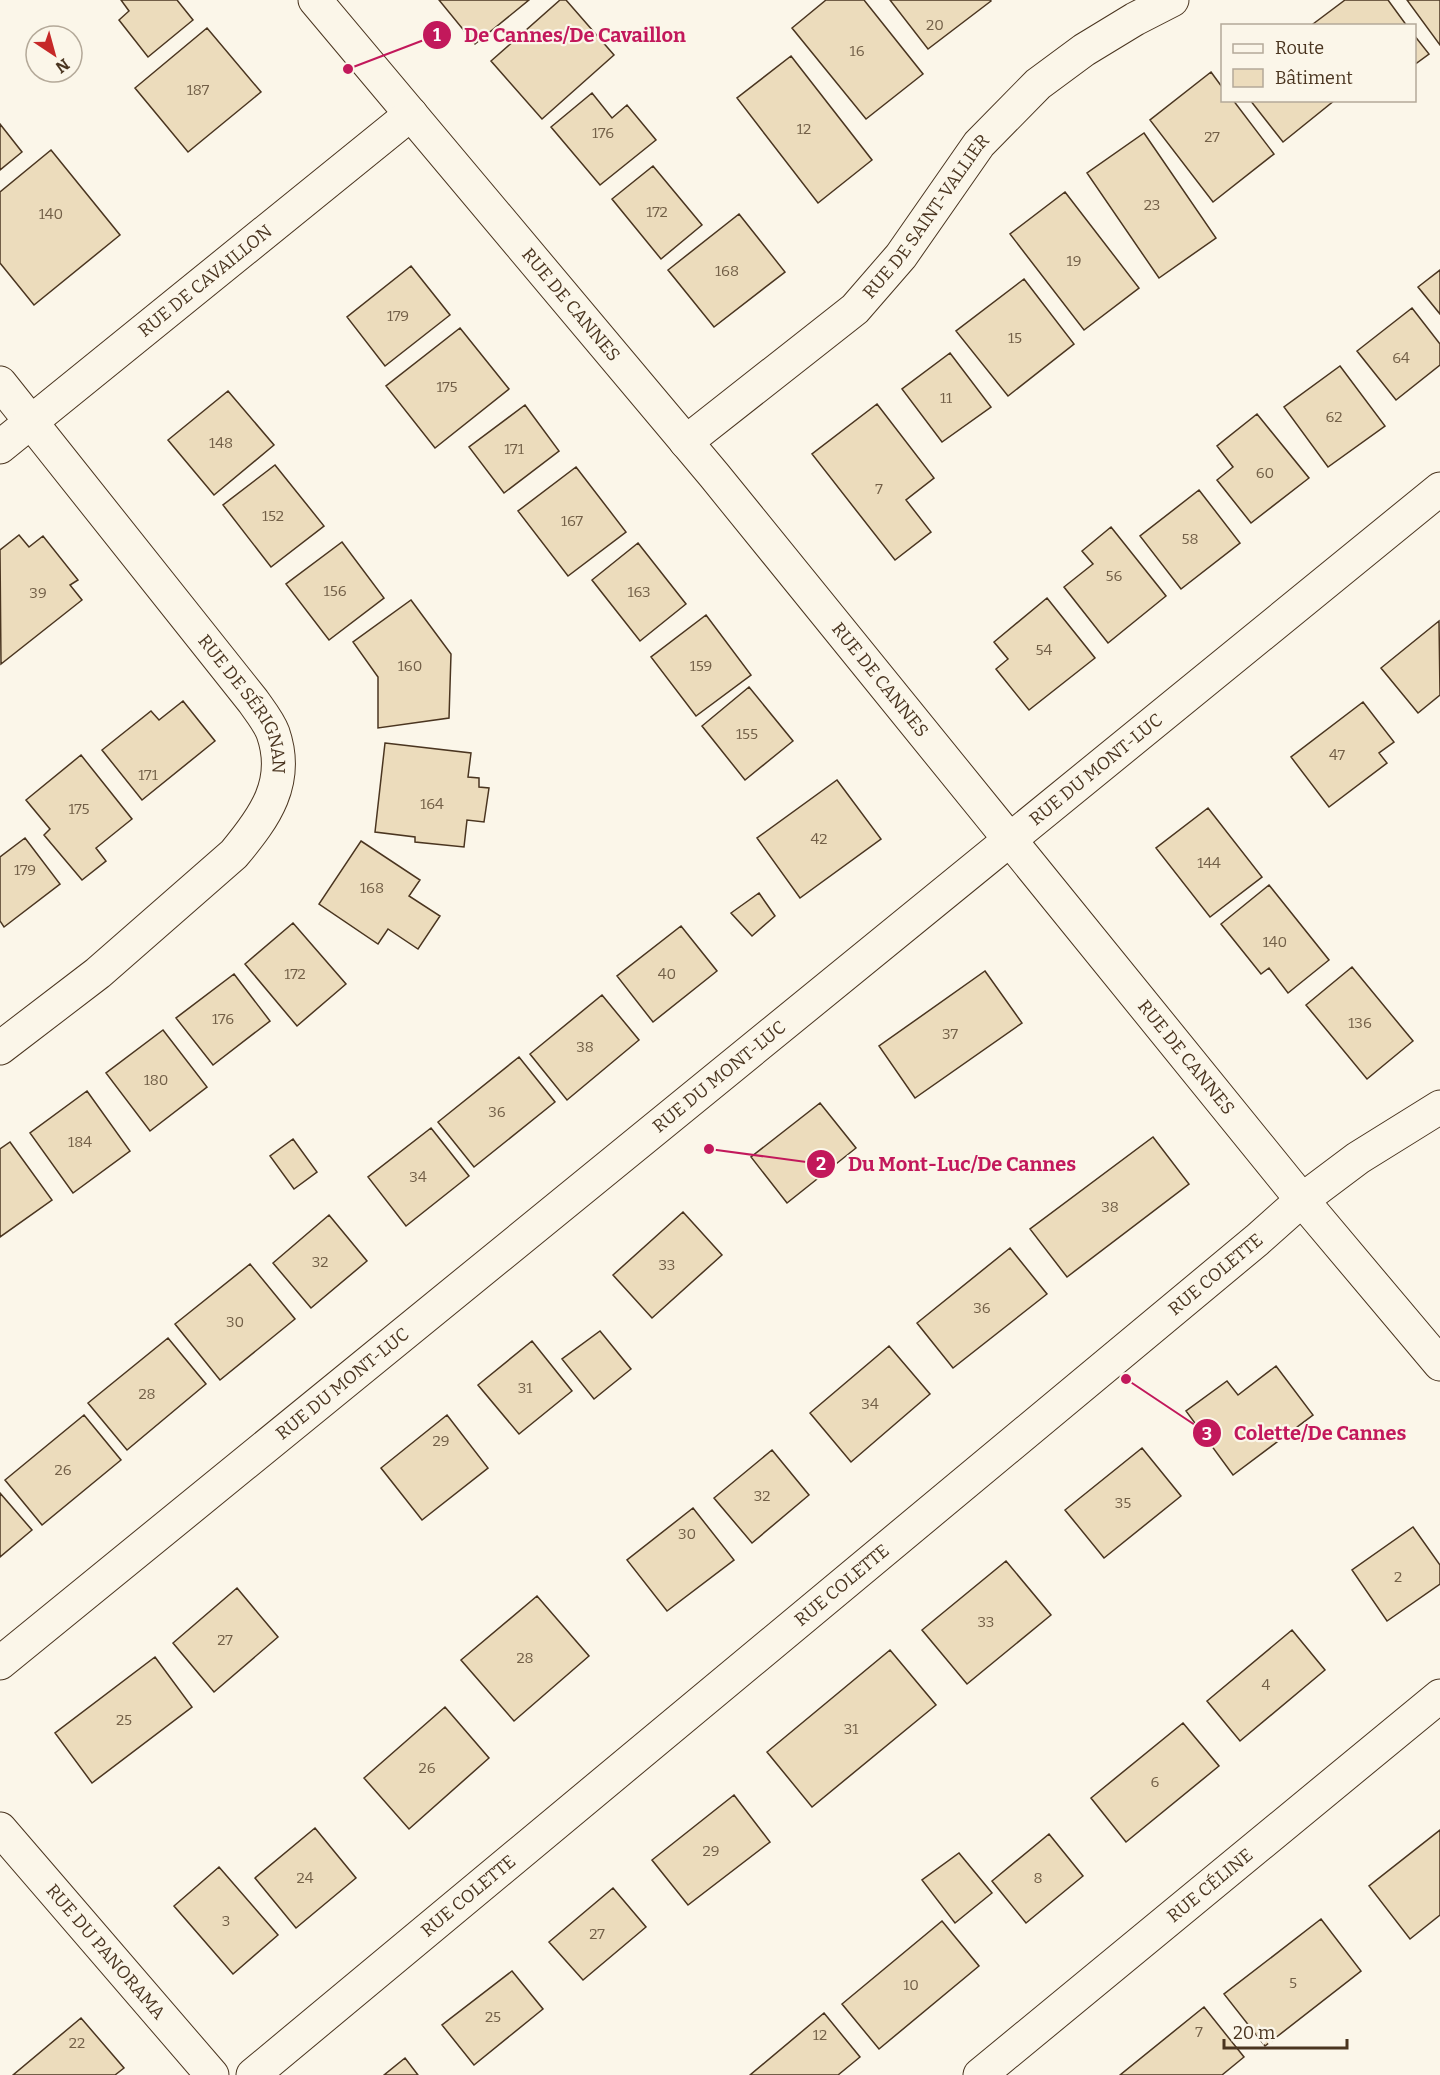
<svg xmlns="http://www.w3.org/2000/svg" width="1440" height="2075" font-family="Bitter,serif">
	<rect width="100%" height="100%" fill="#fbf6e9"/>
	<!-- building -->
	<path fill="#ecdcbc" stroke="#4a3520" stroke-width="1.5" d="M121,0H177L193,20L148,57L119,20L129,11Z
		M439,0H529L475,44Z
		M560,0H566L614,55L542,119L491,61Z
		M826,0H864L923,74L866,119L792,28Z
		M890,0H990L991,1L928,49Z
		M1345,0H1388L1407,26H1315L1313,24Z
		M1407,0H1440V45Z
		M207,28L261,92L188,152L135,88Z
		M1414,35L1429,54L1414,65Z
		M791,56L872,160L818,203L737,98Z
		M1211,72L1222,87V100H1233L1274,154L1213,202L1150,120Z
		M592,93L612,118L627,105L656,140L600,185L551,127Z
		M1250,100H1335L1283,142Z
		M0,124L22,152L0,170Z
		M1144,133L1216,238L1159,278L1087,173Z
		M51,150L120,235L34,305L0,263V192Z
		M653,166L702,225L661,259L612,199Z
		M1065,192L1139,288L1084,330L1010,234Z
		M739,214L785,272L714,327L668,270Z
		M411,266L450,315L385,366L347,317Z
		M1440,270V314L1418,287Z
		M1024,279L1074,344L1008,396L956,331Z
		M1412,308L1440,344V365L1396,400L1357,351Z
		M460,328L509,389L435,448L386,386Z
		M950,353L991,407L942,442L902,389Z
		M1340,366L1385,426L1328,467L1284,407Z
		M228,391L274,445L214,495L168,440Z
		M877,404L934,478L906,500L931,532L895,560L812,454Z
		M525,405L559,451L504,493L469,447Z
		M1257,414L1309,478L1251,523L1217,480L1233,467L1217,446Z
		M275,465L324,526L271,567L223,505Z
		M576,467L626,532L568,576L518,511Z
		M1199,490L1240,543L1181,589L1140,536Z
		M1111,527L1166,596L1108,643L1064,587L1093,564L1082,551Z
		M19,535L29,547L43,536L78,580L70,585L82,600L1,664L0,550Z
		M342,542L384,598L329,640L286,584Z
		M638,543L686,604L640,641L592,580Z
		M1047,598L1095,658L1029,710L996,669L1008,659L994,642Z
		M411,600L451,654L449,718L378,728V677L353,642Z
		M706,615L751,675L696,716L651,657Z
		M1439,621L1440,695L1418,713L1381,668Z
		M749,687L793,741L745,780L702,726Z
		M183,701L215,741L142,800L102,750L151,711L159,720Z
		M1363,702L1394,742L1379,753L1387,763L1329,807L1291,757Z
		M385,743L471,753L468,777L479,778V787L489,788L484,822L467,820L464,847L415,842V837L375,832Z
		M81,755L132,819L96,848L106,861L82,880L44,835L50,829L26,800Z
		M837,780L881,839L800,898L757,838Z
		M1208,808L1262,877L1210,917L1156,848Z
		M25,838L60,884L4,927L0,921V857Z
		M361,841L420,880L409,896L440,916L418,949L388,929L378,944L319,904Z
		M1269,885L1329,960L1288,993L1269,968L1261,974L1221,924Z
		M759,893L775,916L752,936L731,913Z
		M293,923L346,984L297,1026L245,964Z
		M681,926L717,971L653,1022L617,976Z
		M1352,967L1413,1041L1367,1079L1306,1005Z
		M985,971L1022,1023L915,1098L879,1046Z
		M234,974L270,1021L213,1065L176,1018Z
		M602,995L639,1040L567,1100L530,1054Z
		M163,1030L207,1087L150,1131L106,1073Z
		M519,1057L555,1102L474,1167L438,1122Z
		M87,1091L130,1151L73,1193L30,1133Z
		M820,1103L856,1148L787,1203L751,1157Z
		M431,1128L469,1176L406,1226L368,1177Z
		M1153,1137L1189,1184L1067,1277L1030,1229Z
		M293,1139L317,1172L294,1189L270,1156Z
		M10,1142L52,1200L0,1237V1149Z
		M683,1212L722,1255L652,1318L613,1275Z
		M329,1215L367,1261L311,1308L273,1263Z
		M1010,1248L1047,1294L953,1368L917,1323Z
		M250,1264L295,1319L220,1380L175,1324Z
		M600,1331L631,1369L594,1399L562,1359Z
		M168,1338L206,1384L127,1450L88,1403Z
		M532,1341L572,1391L519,1434L478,1385Z
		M889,1346L930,1394L851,1462L810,1413Z
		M1276,1366L1313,1415L1233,1475L1186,1411L1227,1381L1238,1395Z
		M84,1415L121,1460L42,1525L5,1480Z
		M447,1415L488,1468L422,1520L381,1468Z
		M1142,1448L1181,1496L1104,1558L1065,1510Z
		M772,1450L809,1495L752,1543L714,1498Z
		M0,1493L32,1530L0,1557Z
		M693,1508L734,1560L667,1611L627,1560Z
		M1413,1527L1440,1565V1584L1387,1621L1352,1570Z
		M1006,1561L1051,1615L967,1684L922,1630Z
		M237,1588L278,1637L214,1692L173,1643Z
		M537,1596L589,1656L514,1721L461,1660Z
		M1292,1630L1325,1670L1240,1741L1207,1701Z
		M890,1650L936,1705L812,1807L767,1752Z
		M155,1657L192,1707L92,1783L55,1733Z
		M445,1707L489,1758L409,1829L364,1778Z
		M1183,1723L1219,1766L1126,1842L1091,1798Z
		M734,1795L770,1842L688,1905L652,1860Z
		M315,1828L356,1878L296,1928L255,1878Z
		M1440,1830V1915L1410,1939L1369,1886Z
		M1049,1834L1083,1876L1026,1923L992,1881Z
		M959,1853L992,1893L955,1923L922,1880Z
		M219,1867L278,1935L233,1974L174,1906Z
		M613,1888L646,1927L583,1980L549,1942Z
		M1321,1919L1361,1971L1265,2046L1224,1994Z
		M942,1921L979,1966L879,2049L842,2004Z
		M512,1971L543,2009L474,2065L442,2025Z
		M1204,2007L1244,2057L1222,2075H1120Z
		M824,2013L860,2057L838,2075H750Z
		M81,2018L124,2068L115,2075H13Z
		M405,2058L418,2075H384Z"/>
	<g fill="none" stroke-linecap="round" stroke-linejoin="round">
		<defs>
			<g id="minor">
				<path id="s1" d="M315,0L714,475L1302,1200L1440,1364"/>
				<path id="s2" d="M0,383L253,701C260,711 269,722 273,733C290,782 265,817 234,854L98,973L0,1048"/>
				<path id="s3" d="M686,442L855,309L901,256L979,144L1038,84L1084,50L1135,19L1172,0"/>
				<path id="s4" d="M0,447L411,114"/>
				<path id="s5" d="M0,1663L1440,489"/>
				<path id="s6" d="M0,1829L212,2075"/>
				<path id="s7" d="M253,2075L1257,1240L1302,1200L1358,1158L1440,1107"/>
				<path id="s8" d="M980,2075L1440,1696"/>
			</g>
		</defs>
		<!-- minor casing -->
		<use href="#minor" stroke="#4a3520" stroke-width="35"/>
		<!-- minor -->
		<use href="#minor" stroke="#fbf6e9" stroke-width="33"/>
	</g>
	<g text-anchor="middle" stroke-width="4.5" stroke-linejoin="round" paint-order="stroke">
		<!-- number labels -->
		<g font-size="15" fill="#725f47">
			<text x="935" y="30">20</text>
			<text x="857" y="56">16</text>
			<text x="198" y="95">187</text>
			<text x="804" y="134">12</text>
			<text x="603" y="138">176</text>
			<text x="1212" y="142">27</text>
			<text x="1152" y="210">23</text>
			<text x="657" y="217">172</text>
			<text x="51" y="219">140</text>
			<text x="1074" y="266">19</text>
			<text x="727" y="276">168</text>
			<text x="398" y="321">179</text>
			<text x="1015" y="343">15</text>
			<text x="1401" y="363">64</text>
			<text x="447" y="392">175</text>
			<text x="946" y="403">11</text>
			<text x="1334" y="422">62</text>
			<text x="221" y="448">148</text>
			<text x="514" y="454">171</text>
			<text x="1265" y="478">60</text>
			<text x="879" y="494">7</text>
			<text x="273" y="521">152</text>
			<text x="572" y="526">167</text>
			<text x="1190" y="544">58</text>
			<text x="1114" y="581">56</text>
			<text x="335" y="596">156</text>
			<text x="639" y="597">163</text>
			<text x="38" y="598">39</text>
			<text x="1044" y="655">54</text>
			<text x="410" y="671">160</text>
			<text x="701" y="671">159</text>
			<text x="747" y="739">155</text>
			<text x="1337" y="760">47</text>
			<text x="148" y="780">171</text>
			<text x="432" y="809">164</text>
			<text x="79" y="814">175</text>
			<text x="819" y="844">42</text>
			<text x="1209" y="868">144</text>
			<text x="25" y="875">179</text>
			<text x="372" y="893">168</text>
			<text x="1275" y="947">140</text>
			<text x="295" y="979">172</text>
			<text x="667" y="979">40</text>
			<text x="223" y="1024">176</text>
			<text x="1360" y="1028">136</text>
			<text x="950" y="1039">37</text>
			<text x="585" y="1052">38</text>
			<text x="156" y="1085">180</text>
			<text x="497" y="1117">36</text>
			<text x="80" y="1147">184</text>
			<text x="418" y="1182">34</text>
			<text x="1110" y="1212">38</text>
			<text x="320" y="1267">32</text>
			<text x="667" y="1270">33</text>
			<text x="982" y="1313">36</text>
			<text x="235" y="1327">30</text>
			<text x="525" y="1393">31</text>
			<text x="147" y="1399">28</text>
			<text x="870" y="1409">34</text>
			<text x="441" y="1446">29</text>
			<text x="63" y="1475">26</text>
			<text x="762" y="1501">32</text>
			<text x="1123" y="1508">35</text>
			<text x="687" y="1539">30</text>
			<text x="1398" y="1582">2</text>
			<text x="986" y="1627">33</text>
			<text x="225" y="1645">27</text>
			<text x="525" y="1663">28</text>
			<text x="1266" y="1690">4</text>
			<text x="124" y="1725">25</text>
			<text x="851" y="1734">31</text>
			<text x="427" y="1773">26</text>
			<text x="1155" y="1787">6</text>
			<text x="711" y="1856">29</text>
			<text x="305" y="1883">24</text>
			<text x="1038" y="1883">8</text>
			<text x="226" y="1926">3</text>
			<text x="597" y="1939">27</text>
			<text x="1293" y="1988">5</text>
			<text x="911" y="1990">10</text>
			<text x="493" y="2022">25</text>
			<text x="1199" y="2037">7</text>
			<text x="820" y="2040">12</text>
			<text x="77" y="2048">22</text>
		</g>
		<!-- street labels -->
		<g font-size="18" fill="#4a3520" stroke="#fbf6e9">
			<text dy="6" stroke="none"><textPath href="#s3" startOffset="332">RUE DE SAINT-VALLIER</textPath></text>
			<text dy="6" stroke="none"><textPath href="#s4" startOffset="264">RUE DE CAVAILLON</textPath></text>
			<text dy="6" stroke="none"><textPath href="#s1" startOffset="398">RUE DE CANNES</textPath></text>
			<text dy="6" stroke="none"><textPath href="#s1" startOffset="884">RUE DE CANNES</textPath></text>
			<text dy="6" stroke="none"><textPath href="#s2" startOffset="405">RUE DE SÉRIGNAN</textPath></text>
			<text dy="6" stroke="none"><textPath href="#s5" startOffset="1414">RUE DU MONT-LUC</textPath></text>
			<text dy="6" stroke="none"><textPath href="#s1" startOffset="1370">RUE DE CANNES</textPath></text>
			<text dy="6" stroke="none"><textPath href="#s5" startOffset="928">RUE DU MONT-LUC</textPath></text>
			<text dy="6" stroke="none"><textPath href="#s7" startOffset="1252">RUE COLETTE</textPath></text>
			<text dy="6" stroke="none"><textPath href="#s5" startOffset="442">RUE DU MONT-LUC</textPath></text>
			<text dy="6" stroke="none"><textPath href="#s7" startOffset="766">RUE COLETTE</textPath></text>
			<text dy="6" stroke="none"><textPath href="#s8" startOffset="298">RUE CÉLINE</textPath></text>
			<text dy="6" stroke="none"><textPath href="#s7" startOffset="280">RUE COLETTE</textPath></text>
			<text dy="6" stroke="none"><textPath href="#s6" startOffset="162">RUE DU PANORAMA</textPath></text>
		</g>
	</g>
	<!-- callouts -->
	<path fill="none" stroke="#c2185b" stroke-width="2" d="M348 69L437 35M709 1149L821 1164M1126 1379L1207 1433"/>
	<g fill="#c2185b" stroke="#fbf6e9" stroke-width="2">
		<circle cx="348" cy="69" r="6"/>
		<circle cx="709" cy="1149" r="6"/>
		<circle cx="1126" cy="1379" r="6"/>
		<circle cx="437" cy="35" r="15"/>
		<circle cx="821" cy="1164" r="15"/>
		<circle cx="1207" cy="1433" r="15"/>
	</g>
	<g font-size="18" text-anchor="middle" font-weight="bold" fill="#fff">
		<text x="437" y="41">1</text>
		<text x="821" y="1170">2</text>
		<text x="1207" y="1440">3</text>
	</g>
	<g font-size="20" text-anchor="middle" font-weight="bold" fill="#c2185b" stroke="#fbf6e9" stroke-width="4.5" stroke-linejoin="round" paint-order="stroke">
		<text x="575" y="42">De Cannes/De Cavaillon</text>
		<text x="962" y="1171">Du Mont-Luc/De Cannes</text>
		<text x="1320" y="1440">Colette/De Cannes</text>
	</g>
	<!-- legend -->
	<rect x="1221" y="24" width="195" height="78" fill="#fbf6e9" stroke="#b4a999" stroke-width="1.5"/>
	<rect x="1233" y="44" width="30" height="9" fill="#fbf6e9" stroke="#b4a999" stroke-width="1.5"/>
	<text x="1275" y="54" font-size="18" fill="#4a3520">Route</text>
	<rect x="1233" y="69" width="30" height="18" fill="#ecdcbc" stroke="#b4a999" stroke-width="1.5"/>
	<text x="1275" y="84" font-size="18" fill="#4a3520">Bâtiment</text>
	<!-- north arrow -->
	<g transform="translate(54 54) rotate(144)"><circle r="28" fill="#fbf6e9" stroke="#b4a999" stroke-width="1.5"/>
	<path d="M0-4.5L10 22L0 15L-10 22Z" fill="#c62828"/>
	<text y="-9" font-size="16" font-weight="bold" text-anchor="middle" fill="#4a3520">N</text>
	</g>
	<!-- scale -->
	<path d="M1224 2039v9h123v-9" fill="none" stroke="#4a3520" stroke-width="3"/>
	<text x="1233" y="2039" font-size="18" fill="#4a3520" stroke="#fbf6e9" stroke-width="4.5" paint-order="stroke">20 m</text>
</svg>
